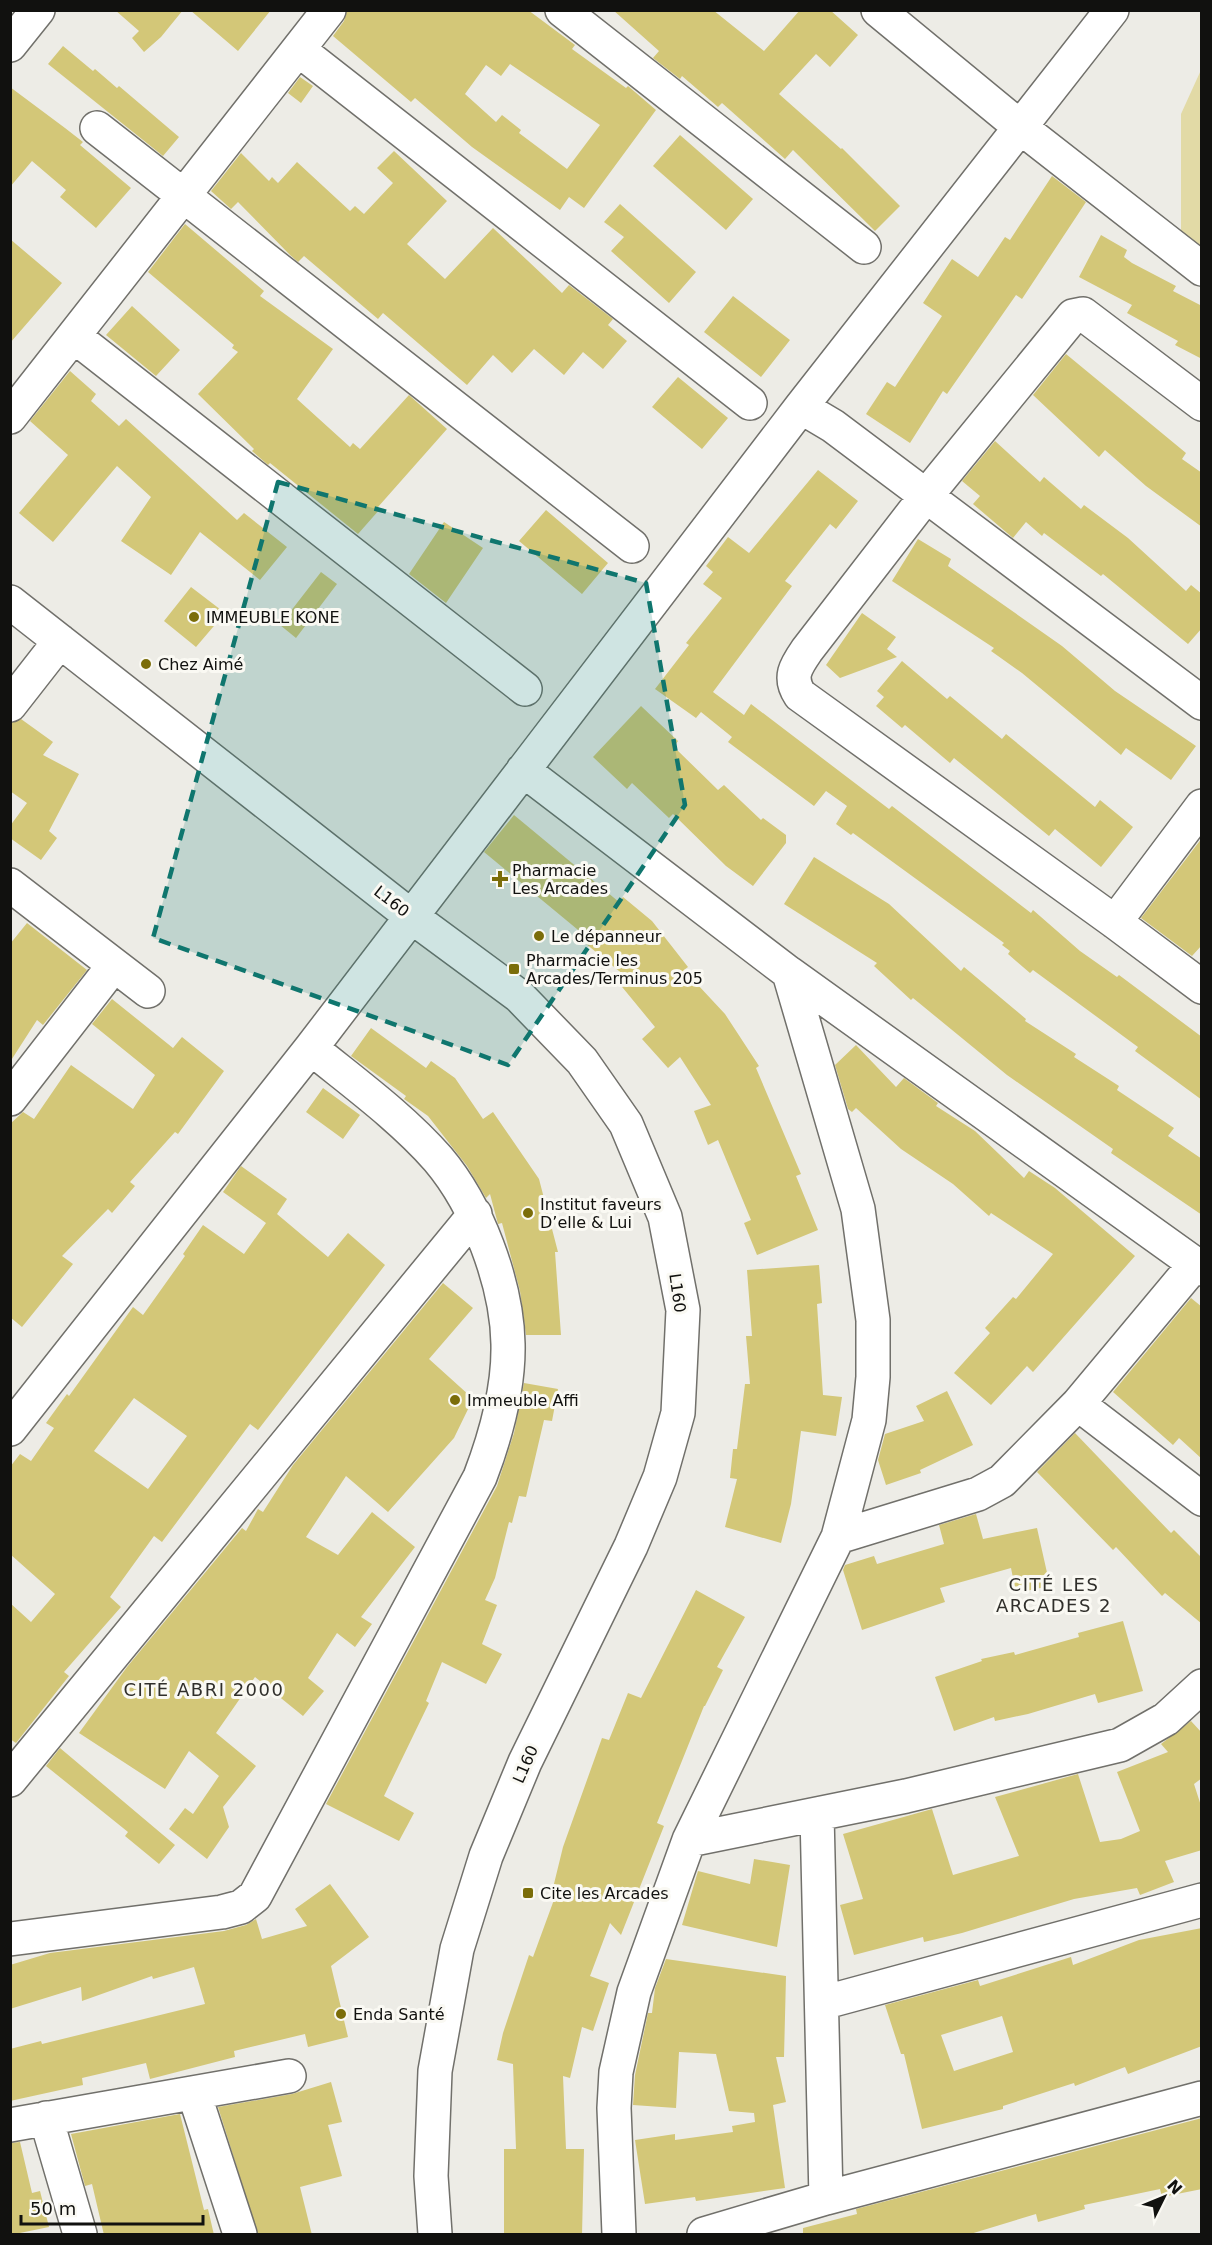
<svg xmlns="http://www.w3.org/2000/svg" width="1212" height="2245" font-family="'DejaVu Sans',sans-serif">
	<rect width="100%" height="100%" fill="#edece6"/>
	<!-- green -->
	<path fill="#e2daa6" d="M1201,70V258L1181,243V114Z"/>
	<!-- building -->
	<path fill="#d3c778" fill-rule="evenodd" d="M115,10H183L161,37L144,52L132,38L139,31Z
		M190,10H271L238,51Z
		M347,10H528L575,45L572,49L626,88L628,86L656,110L584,208L569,197L560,210L472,147L415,98L411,102L333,36L344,21ZM510,64L600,125L567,169L519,133L521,130L502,115L496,122L465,94L486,65L501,76Z
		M613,10H713L764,51L800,10H830L858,35L830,67L816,54L779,94L841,149L842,148L900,206L875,231L793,150L785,159L722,103L718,107L682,76L680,79L653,58L659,51Z
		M63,46L93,71L95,69L117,88L119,86L179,137L163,156L48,64Z
		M300,77L313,86L301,103L288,93Z
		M10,87L65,128L83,142L80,145L131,188L96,228L60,197L66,190L32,161L10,187Z
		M680,135L753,199L726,230L653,166Z
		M394,151L447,201L407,244L445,279L493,228L562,293L569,285L613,319L608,325L627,341L603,369L583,352L564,375L534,349L512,373L493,355L467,385L383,313L378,319L304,256L298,262L290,255L238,202L231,209L211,191L241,153L269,181L272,177L278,183L297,162L350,211L355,206L364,214L393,183L377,168Z
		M1052,176L1086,202L1022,299L1016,295L947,394L943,391L910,443L866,414L887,382L895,387L942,316L923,303L952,259L978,277L1005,237L1010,240Z
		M620,204L696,272L669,303L611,251L624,237L604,222Z
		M185,224L264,291L260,296L333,349L297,399L350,447L353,443L360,449L409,395L447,429L378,507L380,509L358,534L270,463L268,465L252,451L254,449L198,394L238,352L232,348L234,345L148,272Z
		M1101,235L1127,250L1124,257L1132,263L1176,286L1173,291L1202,306V359L1175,345L1178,341L1127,313L1132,305L1079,277Z
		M10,239L62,283L10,343Z
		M733,296L790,340L761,377L704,332Z
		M132,306L180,350L156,376L106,335Z
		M1066,354L1186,453L1182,459L1202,473V527L1146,486L1105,450L1099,457L1033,395Z
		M70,371L96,394L91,401L119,426L126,419L237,520L244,513L287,547L260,580L200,532L171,575L121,541L151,497L117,466L53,542L19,513L68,455L30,421Z
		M678,377L728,418L702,449L652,407Z
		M995,441L1040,482L1044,477L1081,509L1084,505L1128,538L1186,591L1191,585L1202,594V628L1188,644L1103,574L1101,576L1044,533L1042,536L1026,522L1013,538L973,504L980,496L962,481Z
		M818,470L858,501L836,529L830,524L785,581L792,586L713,692L744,715L751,704L889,809L892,806L1031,913L1033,910L1080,951L1117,977L1119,975L1202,1037V1100L1135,1051L1138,1047L1033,970L1030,973L1008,954L1010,951L1002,945L1004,943L853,833L851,835L836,824L847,806L826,791L814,806L728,742L732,737L701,712L696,718L655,689L689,645L686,643L722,598L703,584L713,572L706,566L728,537L749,553Z
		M546,510L608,563L582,594L519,541Z
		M444,522L483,548L446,603L409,574Z
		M918,539L951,559L948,566L1062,646L1115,691L1196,746L1171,780L1126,748L1121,755L1022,673L991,651L994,648L892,581Z
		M321,572L337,584L296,638L280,625Z
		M191,587L225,613L196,647L164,621Z
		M862,613L896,637L887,649L897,657L840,678L826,665Z
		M902,661L947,699L950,696L1002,739L1006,734L1095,807L1100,800L1133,827L1101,867L1055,829L1049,836L954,758L950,763L905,725L902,728L876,706L884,697L877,691Z
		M641,706L678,741L674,747L718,790L724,785L761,820L763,818L786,835V843L753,886L726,866L673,814L669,818L632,783L627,789L593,757Z
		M21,719L53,742L43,755L79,774L49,831L57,838L41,860L10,838V826L27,803L10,791V723Z
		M514,815L619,902L623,897L652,921L688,967L684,970L725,1014L759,1066L756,1068L801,1174L796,1176L818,1230L757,1255L744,1223L751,1220L718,1140L708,1145L694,1111L711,1105L680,1057L668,1068L642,1039L655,1027L618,982L625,976L585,943L589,939L484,852Z
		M1202,838V945L1192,956L1141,918Z
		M814,857L889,904L961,971L964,967L1026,1019L1025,1021L1076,1054L1074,1057L1119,1086L1117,1090L1174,1128L1168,1136L1202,1159V1215L1111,1153L1113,1149L1007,1075L913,998L911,1000L874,966L877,963L784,904Z
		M27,923L87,970L43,1025L37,1020L10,1062V944Z
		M112,999L173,1048L182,1037L224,1071L178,1134L175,1132L130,1182L135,1186L112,1213L108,1209L62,1256L73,1264L22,1327L10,1317V1124L23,1112L34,1119L71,1065L133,1109L155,1075L92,1024Z
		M371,1028L426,1068L431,1061L455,1078L483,1119L493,1112L539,1179L558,1252H555L561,1335H526L520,1291L502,1223L498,1224L490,1194L486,1198L467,1166L428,1116L404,1099L406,1096L351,1056Z
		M856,1045L896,1087L904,1078L938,1103L936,1106L975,1131L1024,1178L1029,1171L1055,1188L1135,1256L1033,1372L1027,1366L991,1405L954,1373L990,1333L985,1328L1013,1297L1016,1299L1053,1254L991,1213L989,1216L953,1184L901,1149L856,1108L852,1112L848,1109L835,1065Z
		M323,1088L360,1115L343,1139L306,1112Z
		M241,1166L287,1199L277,1214L328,1257L348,1233L385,1265L258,1430L250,1424L162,1542L154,1536L110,1597L121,1607L64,1672L69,1676L16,1743L10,1739V1603L31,1622L55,1594L10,1554V1467L20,1454L31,1461L54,1428L46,1423L67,1394L69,1396L133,1307L143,1315L185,1256L183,1254L203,1225L244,1254L266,1223L223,1192ZM134,1398L187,1436L148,1489L94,1451Z
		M819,1265L822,1303L817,1304L823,1395L842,1397L836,1436L801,1431L791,1504L781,1543L725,1527L737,1479L730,1478L733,1449H737L745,1384H750L746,1336H752L747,1270Z
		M443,1283L473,1308L429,1359L470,1396L471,1403L454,1438L388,1512L346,1476L306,1537L338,1555L372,1512L415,1547L361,1617L372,1624L355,1647L337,1633L308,1678L324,1691L303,1716L255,1677L216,1733L256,1766L223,1807L229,1827L207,1859L169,1829L185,1808L193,1814L219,1776L189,1751L165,1789L79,1733L127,1667L242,1528L246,1531L258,1509L263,1512L293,1465Z
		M1191,1298L1202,1307V1459L1179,1438L1173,1445L1113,1392Z
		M524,1383L558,1389L552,1421L544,1420L526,1497L519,1496L512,1523L509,1522L495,1578L485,1600L497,1605L482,1644L502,1654L486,1684L442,1662L426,1701L429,1703L384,1796L414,1813L399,1841L326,1804L497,1486L514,1433Z
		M947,1391L973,1445L920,1470L921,1473L886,1485L878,1460L885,1434L924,1421L916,1406Z
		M1075,1433L1171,1533L1174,1530L1202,1558V1624L1165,1593L1162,1596L1116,1547L1113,1550L1037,1472Z
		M976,1514L983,1539L1037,1528L1050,1586L1016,1593L1011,1568L940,1588L945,1602L862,1630L843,1570L845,1565L874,1556L877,1564L944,1544L939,1525Z
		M696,1590L745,1617L717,1667L723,1670L705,1706H704L657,1823L664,1826L621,1935L610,1923L590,1976L609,1983L593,2031L582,2027L570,2078L563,2076L566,2149H584L582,2235H504V2149H516L513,2064L497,2060L503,2033L529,1955L533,1957L555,1897L551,1896L563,1847L602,1738L609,1740L628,1693L641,1698Z
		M1123,1621L1143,1691L1098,1703L1095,1694L1028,1714L995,1721L994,1717L954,1731L935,1677L982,1661L981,1659L1014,1652L1015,1655L1079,1637L1078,1633Z
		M1191,1721L1202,1733V1778L1194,1784L1202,1809V1850L1165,1861L1174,1882L1140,1895L1137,1888L1074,1899L962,1933L924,1942L923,1937L854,1955L840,1905L863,1899L843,1834L932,1809L953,1875L1019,1856L995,1797L1078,1774L1100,1842L1121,1839L1140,1831L1117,1772L1168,1752L1161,1744Z
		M60,1748L175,1845L159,1864L125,1836L128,1832L46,1766Z
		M754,1859L790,1865L777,1947L682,1925L698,1871L750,1884Z
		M330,1884L369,1937L331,1966L348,2037L308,2047L305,2034L234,2051L235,2057L150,2079L146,2063L82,2078L83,2085L10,2101V2049L41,2041L42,2044L205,2004L194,1967L153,1979L152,1976L82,2001L81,1987L10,2009V1965L50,1953L224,1931L246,1925L256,1919L262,1939L307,1926L295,1909Z
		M1202,1928V2046L1128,2074L1125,2067L1075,2086L1074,2083L1003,2106V2109L922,2129L904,2054H901L885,2005L978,1980L980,1986L1071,1957L1073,1965L1139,1940ZM1002,2016L1013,2052L954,2071L941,2035Z
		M666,1959L786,1976L784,2057H776L786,2102L773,2105L785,2188L696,2201L695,2197L645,2204L635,2140L675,2134V2140L733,2132L732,2126L755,2122L754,2113L729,2111L716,2054L679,2052L676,2108L633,2105L635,2075L648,2013H652L655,1988Z
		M331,2082L342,2122L328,2125L342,2176L300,2187L312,2235H258L218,2107L292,2094Z
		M180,2114L204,2210L208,2209L214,2235H104L92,2184L85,2186L71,2134Z
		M1202,2118V2189L1162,2197L1160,2189L1084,2205L1085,2209L1038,2222L1036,2214L967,2235H803V2228L857,2214L856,2209Z
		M20,2142L32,2193L40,2191L49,2227L10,2235V2143Z"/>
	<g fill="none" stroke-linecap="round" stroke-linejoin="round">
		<defs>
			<path id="minor" d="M562,10L864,247
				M878,10L1020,127L1202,269
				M10,45L38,10
				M299,50L750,403
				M97,128L632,546
				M75,337L525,689
				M1202,404L1083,314L1073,316L926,496L807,650C796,666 788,677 800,695L1115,922L1202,987
				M801,407L833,426L1202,703
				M10,417L329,10
				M10,602L412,917L519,996L582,1061L626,1124L665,1217L683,1310L678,1413L660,1477L631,1546L525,1762L486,1856L457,1949L435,2071L431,2176L435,2234
				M10,705L60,641
				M523,770L789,973L1202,1269
				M10,885L148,991
				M1115,922L1202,806
				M10,1099L114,965
				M1078,1404L1202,1499
				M10,1429L311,1048L801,407L1112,10
				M838,1537L978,1494L1002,1481L1078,1404L1195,1264
				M10,1780L475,1214
				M817,1814L826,2198
				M689,1840L906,1796L1120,1745L1166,1719L1202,1686
				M10,1939L222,1912L241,1907L255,1896L480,1477C496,1435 509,1389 508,1344C507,1283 477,1205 438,1159C401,1117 354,1083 311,1048
				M822,2003L1202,1900
				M194,2093L240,2234
				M46,2118L80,2234
				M10,2125L289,2076
				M619,2234L614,2108L616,2072L634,1992L689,1840L838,1537L869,1420L873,1377V1320L858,1209L789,973
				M704,2234L826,2198L1202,2098"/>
		</defs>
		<!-- minor casing -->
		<use href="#minor" stroke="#71706b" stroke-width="36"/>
		<!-- minor -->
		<use href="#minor" stroke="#fff" stroke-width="33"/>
	</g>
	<!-- marked area -->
	<path fill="#0f766e" fill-opacity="0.2" stroke="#0f766e" stroke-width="4.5" stroke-dasharray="12 8" stroke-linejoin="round" d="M278,482L646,583L685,805L508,1065L153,938Z"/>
	<!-- markers -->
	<g fill="#7b6d09" stroke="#faf9f3" stroke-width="2">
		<circle cx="194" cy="617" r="6"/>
		<circle cx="146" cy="664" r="6"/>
		<path d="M497 870h6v6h6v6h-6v6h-6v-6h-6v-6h6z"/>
		<circle cx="539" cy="936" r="6"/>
		<rect x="508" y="963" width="12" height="12" rx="3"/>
		<circle cx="528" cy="1213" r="6"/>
		<circle cx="455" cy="1400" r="6"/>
		<rect x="522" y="1887" width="12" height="12" rx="3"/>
		<circle cx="341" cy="2014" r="6"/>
	</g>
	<g text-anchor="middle" stroke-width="6" stroke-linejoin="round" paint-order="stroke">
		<!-- poi labels -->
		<g font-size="16" fill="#11110f" stroke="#faf9f3" text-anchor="start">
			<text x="206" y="623">IMMEUBLE KONE</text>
			<text x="158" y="670">Chez Aimé</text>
			<text x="512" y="876">Pharmacie<tspan x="512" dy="18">Les Arcades</tspan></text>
			<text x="551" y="942">Le dépanneur</text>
			<text x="526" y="966">Pharmacie les<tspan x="526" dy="18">Arcades/Terminus 205</tspan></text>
			<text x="540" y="1210">Institut faveurs<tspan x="540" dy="18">D’elle &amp; Lui</tspan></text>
			<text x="467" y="1406">Immeuble Affi</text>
			<text x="540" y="1899">Cite les Arcades</text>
			<text x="353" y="2020">Enda Santé</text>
		</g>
		<!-- street labels -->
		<g font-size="16" fill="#11110f" stroke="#faf9f3">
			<text transform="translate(392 901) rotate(38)" y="6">L160</text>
			<text transform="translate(678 1293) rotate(82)" y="6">L160</text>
			<text transform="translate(525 1764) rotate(-66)" y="6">L160</text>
		</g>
		<!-- neighbourhood labels -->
		<g font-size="18" letter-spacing="1.5" fill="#302f2b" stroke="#faf9f3">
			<text x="1054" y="1591">CITÉ LES<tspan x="1054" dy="21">ARCADES 2</tspan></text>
			<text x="204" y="1696">CITÉ ABRI 2000</text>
		</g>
	</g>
	<!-- border -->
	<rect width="1212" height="2245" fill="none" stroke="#11110f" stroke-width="24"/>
	<!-- north arrow -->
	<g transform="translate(1164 2197) rotate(47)" stroke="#faf9f3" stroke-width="4.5" paint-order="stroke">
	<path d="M0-4.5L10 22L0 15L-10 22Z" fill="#11110f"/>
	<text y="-9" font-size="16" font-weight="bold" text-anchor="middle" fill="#11110f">N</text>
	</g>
	<!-- scale -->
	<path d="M21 2215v9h182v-9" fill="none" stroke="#11110f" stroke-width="3"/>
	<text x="30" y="2215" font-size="18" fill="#11110f" stroke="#faf9f3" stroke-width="4.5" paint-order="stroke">50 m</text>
</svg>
